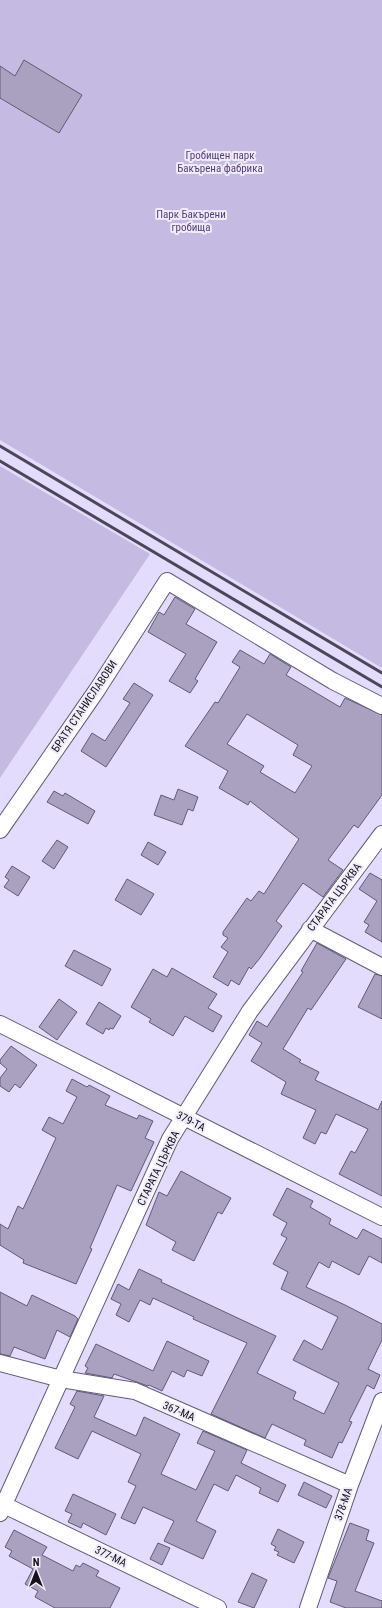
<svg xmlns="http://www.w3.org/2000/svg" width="382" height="1608" font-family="'Roboto Condensed',sans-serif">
	<rect width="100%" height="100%" fill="#e4dcfd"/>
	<!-- green -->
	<path fill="#c5bae2" d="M0,0H382V668L0,440Z
		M0,466L150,554L0,778Z"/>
	<!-- building -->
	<path fill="#aaa1c1" stroke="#625a76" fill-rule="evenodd" d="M24,60L82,95L59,133L0,98V66L15,76Z
		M175,597L195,609L186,624L217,642L195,679L198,681L190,693L169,681L186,654L148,632L159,612L164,615Z
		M240,650L264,664L270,654L291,667L286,675L340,707L345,698L382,715V795L358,828L354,825L328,860L343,870L323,897L303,883L276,921L282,926L260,958L251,969L249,967L239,985L231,980L228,986L213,977L228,952L221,947L228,938L223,935V932L247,898L251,901L259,891L264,894L299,839L250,801L248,805L219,788L228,771L185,746L215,702L218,703L240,667L232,662ZM247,714L298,745L293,755L312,766L295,793L260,772L264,766L227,744Z
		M134,683L153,695L106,767L81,751L92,733L105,741L130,703L123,699Z
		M178,789L198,797L193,811L188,809L182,825L154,815L161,795L174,800Z
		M54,791L63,796L65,793L95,811L88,824L47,802Z
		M57,840L68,847L54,869L42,861Z
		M148,842L166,852L158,865L141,855Z
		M12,866L30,877L18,896L4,887L9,880L5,877Z
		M370,873L382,880V942L365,932L369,925L364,922L377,901L359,889Z
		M127,879L154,894L141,915L115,900Z
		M317,943L346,959L311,1010L308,1008L283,1049L301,1060L299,1062L319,1072L315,1080L378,1110L382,1101V1196L339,1174L351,1151L355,1153L368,1129L336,1114L326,1134L321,1132L315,1144L303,1138L316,1110L281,1094L286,1082L251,1061L262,1043L249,1035L257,1021L267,1027L303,972L301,971Z
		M74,950L111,969L102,986L65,966Z
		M172,968L217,994L208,1008L222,1016L213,1032L185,1016L173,1036L149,1022L151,1019L131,1007L153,969L167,977Z
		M375,974L382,976V1019L358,1007Z
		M59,999L77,1012L57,1040L39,1027Z
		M99,1002L121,1016L113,1029L110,1028L109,1030L106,1028L103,1034L86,1024Z
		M11,1046L37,1065L20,1088L15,1084L9,1092L0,1086V1078L7,1069L0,1063V1060Z
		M72,1079L87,1087L89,1085L110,1096L105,1105L137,1119L139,1115L153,1121L145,1138L154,1142L131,1191L117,1185L90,1248L92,1249L76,1284L23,1263L24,1260L0,1245V1224L8,1229L18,1206L23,1209L56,1138L42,1130L49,1117L63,1124L77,1097L66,1091Z
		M181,1171L231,1198L222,1214L218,1212L194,1261L172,1250L176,1242L146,1225L159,1192L167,1196Z
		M287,1188L313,1201L310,1207L331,1219L329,1224L357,1239L363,1229L382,1239V1263L369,1256L359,1275L332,1261L329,1268L319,1262L306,1287L345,1305L382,1324V1340L368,1369L380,1375L374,1389L367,1385L349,1421L352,1422L342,1443L339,1442L332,1458L304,1445L306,1440L272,1424L265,1438L211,1414L247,1343L193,1319L194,1317L153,1298L150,1305L140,1300L129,1322L116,1315L121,1304L111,1299L118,1284L129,1290L139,1269L162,1280L161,1282L276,1336L257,1373L296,1392L293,1399L324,1414L339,1383L293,1360L304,1340L322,1350L338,1317L281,1289L288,1272L273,1264L287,1238L281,1235L287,1223L273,1215Z
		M0,1292L27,1306L32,1295L75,1316L78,1319L70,1337L57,1330L45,1359L14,1347L10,1356L0,1354Z
		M167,1341L209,1361L202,1376L187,1370L184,1377L172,1371L162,1391L149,1385L148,1386L114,1374L112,1378L85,1373L88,1368L85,1366L96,1344L153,1371Z
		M77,1391L104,1396L94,1417L136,1436L144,1417L180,1434L161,1474L196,1490L215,1451L197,1443L203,1431L247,1450L241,1463L286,1485L278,1502L259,1493L261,1488L236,1475L228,1491L214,1484L196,1521L216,1531L203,1559L164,1541L174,1521L143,1507L135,1524L121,1518L136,1486L128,1482L141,1454L92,1431L78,1459L55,1448L75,1407L70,1404Z
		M304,1482L332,1496L326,1508L298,1495Z
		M73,1494L116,1514L106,1535L83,1523L81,1528L68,1522L72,1514L65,1511Z
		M350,1523L369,1530L366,1540L374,1543L355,1591L382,1601V1608H346L330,1602L337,1581L328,1578Z
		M278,1529L304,1542L294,1563L277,1555L279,1552L274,1550L276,1547L271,1544Z
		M14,1530L47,1547L42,1555L73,1571L76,1565L80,1567L83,1563L99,1571L96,1576L120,1588L110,1608H55L35,1597L38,1591L25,1584L33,1569L9,1556L12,1551L5,1547Z
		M158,1543L170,1548L162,1565L150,1559Z
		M252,1573L267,1580L254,1608L238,1602Z"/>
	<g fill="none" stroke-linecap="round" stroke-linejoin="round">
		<defs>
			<path id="minor" d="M0,830L97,690L167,581L333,681L382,706
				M310,929L382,967
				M0,1024L382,1217
				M0,1363L61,1379L135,1391L350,1485
				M4,1505L218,1608
				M0,1513L170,1139L250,1011L382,834
				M308,1608L350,1485L382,1401"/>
		</defs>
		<!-- minor casing -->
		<use href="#minor" stroke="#635b77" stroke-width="18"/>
		<!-- minor -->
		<use href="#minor" stroke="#fff" stroke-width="16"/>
		<!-- rail -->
		<path stroke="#4c4758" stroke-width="3" d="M0,446L382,673
			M0,461L382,687"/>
	</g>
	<g text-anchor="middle" stroke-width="4" stroke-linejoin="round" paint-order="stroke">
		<!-- park labels -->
		<g font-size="11" fill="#543f7e" stroke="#f0ecfa">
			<text x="220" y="159">Гробищен парк<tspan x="220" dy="13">Бакърена фабрика</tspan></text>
			<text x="191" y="218">Парк Бакърени<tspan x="191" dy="13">гробища</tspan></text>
		</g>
		<!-- street labels -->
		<g font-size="11" fill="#14111c" stroke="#f0ecfa">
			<text transform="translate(84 706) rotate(-56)" y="4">БРАТЯ СТАНИСЛАВОВИ</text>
			<text transform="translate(334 897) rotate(-53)" y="4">СТАРАТА ЦЪРКВА</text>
			<text transform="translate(191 1121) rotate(27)" y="4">379-ТА</text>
			<text transform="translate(158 1168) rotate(-64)" y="4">СТАРАТА ЦЪРКВА</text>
			<text transform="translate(179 1411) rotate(23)" y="4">367-МА</text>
			<text transform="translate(343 1504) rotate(-71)" y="4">378-МА</text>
			<text transform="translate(111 1556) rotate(26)" y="4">377-МА</text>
		</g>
	</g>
	<!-- north arrow -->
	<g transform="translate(36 1572)" stroke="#f0ecfa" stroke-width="3" paint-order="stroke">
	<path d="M0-3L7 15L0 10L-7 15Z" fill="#14111c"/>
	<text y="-6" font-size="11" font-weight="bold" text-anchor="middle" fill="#14111c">N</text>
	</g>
</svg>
